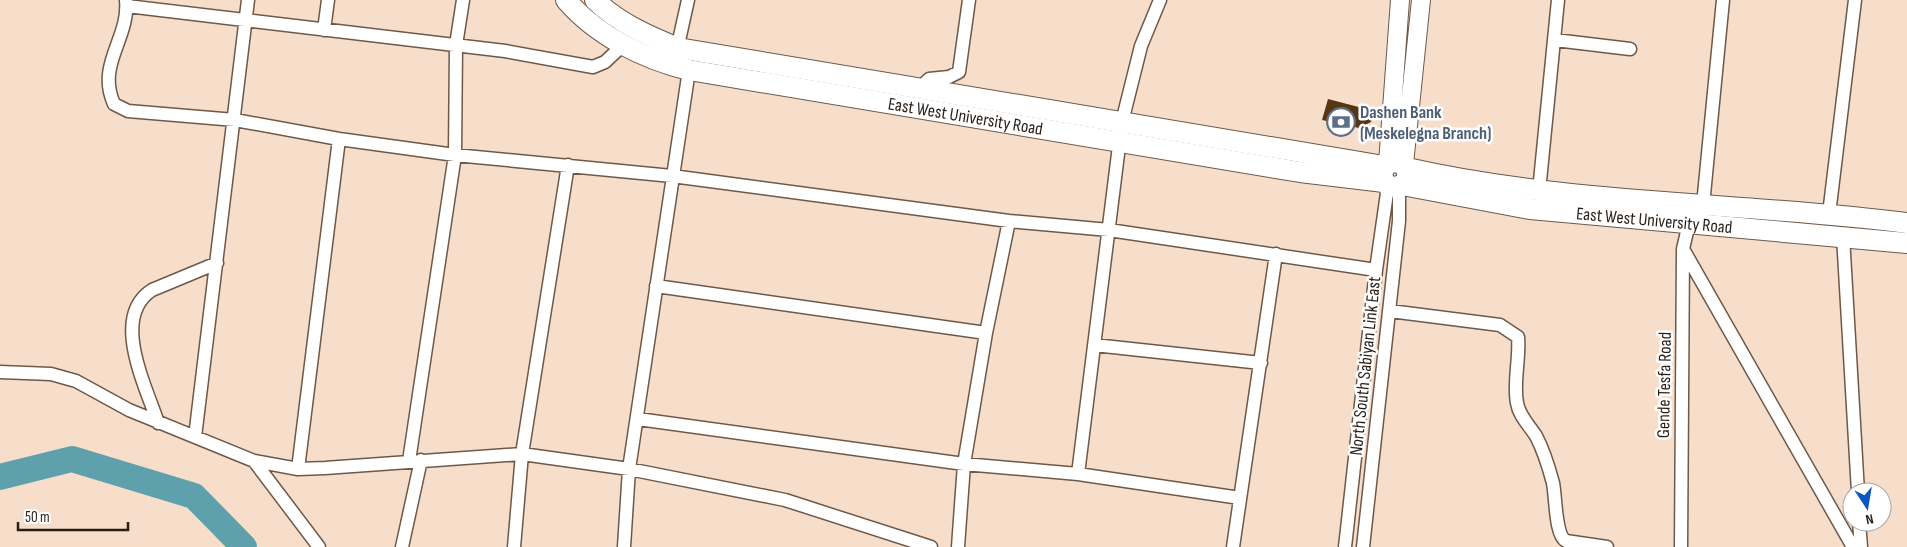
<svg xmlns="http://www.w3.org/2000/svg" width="1907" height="547" font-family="'Sofia Sans Condensed',sans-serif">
	<rect width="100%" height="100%" fill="#f7deca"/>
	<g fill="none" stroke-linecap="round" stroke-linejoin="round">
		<!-- river -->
		<path stroke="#5ea0ab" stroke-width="26" d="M0,477L72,459L194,496L244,547"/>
	</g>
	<!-- building -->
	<path fill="#583512" d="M1328,99L1374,111L1371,122L1359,128L1322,120Z"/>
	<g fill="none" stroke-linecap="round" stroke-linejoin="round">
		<defs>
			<path id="street" d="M126,0C130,38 96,64 114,104L128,111L235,120L339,139L455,155L672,176L1009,221L1109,230L1376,270
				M127,6L505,51L593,67L605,62L623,45
				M324,30L328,0
				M1555,40L1630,49
				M676,54L688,0
				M920,88L929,79L949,77L959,72L969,0
				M1539,191L1558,0
				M1829,214L1855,0
				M1843,236L1858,492
				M1683,249L1853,547
				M656,286L986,333
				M1390,311L1500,325L1518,337C1520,359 1513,382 1517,403C1519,416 1529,425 1536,436C1544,451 1549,468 1553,483C1556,498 1555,535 1566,541L1607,547
				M1094,345L1261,363
				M0,372L51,374L76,381L129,410L254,461L298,469L325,468L522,454L629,469L785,500L931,547
				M638,419L964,464L1078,474L1240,498
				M158,423C146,386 110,317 152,290L217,263
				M195,437L248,0
				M254,461L319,547
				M409,461L455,155L456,45L463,0
				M298,469L339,139
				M1078,474L1122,122L1141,46L1160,0
				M1859,522L1861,547
				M402,547L421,460
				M514,547L522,454L568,165
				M624,547L629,469L689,70
				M958,547L964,464L986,333L1009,221
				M1233,547L1276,254
				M1345,547L1376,270L1388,186
				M1363,547L1399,221V187
				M1681,547L1683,249L1689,223L1703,205L1723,0"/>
			<path id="secondary" d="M1388,163L1400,0
				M1404,164L1421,0"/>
			<g id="primary">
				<path id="s1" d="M566,0C597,36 644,59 689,70L1300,172L1384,182L1388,186L1399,187L1407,180V168L1398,162L1387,163L1382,173L1384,182"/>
				<path d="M595,0C617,22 648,36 678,48L1384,166"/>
				<path d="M1407,168C1571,205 1741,202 1907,223"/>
				<path id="s2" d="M1402,185L1530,209L1907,243"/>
			</g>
		</defs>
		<!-- street casing -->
		<use href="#street" stroke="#6e5848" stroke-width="15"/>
		<!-- secondary casing -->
		<use href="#secondary" stroke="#6e5848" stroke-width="20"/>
		<!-- primary casing -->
		<use href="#primary" stroke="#6e5848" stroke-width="22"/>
		<!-- street -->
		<use href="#street" stroke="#fff" stroke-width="12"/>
		<!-- secondary -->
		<use href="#secondary" stroke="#fff" stroke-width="18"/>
		<!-- primary -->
		<use href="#primary" stroke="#fff" stroke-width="20"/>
	</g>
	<!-- icons -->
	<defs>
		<symbol id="bank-ring" viewBox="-11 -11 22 22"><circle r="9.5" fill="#fff" stroke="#5c6f8a" stroke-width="1.5"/><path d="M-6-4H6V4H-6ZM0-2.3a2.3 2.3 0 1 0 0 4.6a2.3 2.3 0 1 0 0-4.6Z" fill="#5c6f8a"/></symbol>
	</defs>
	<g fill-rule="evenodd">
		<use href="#bank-ring" x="1325" y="106" width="32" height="32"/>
	</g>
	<g text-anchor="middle" stroke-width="5" stroke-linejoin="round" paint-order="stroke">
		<!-- service labels -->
		<g font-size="18" font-weight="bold" fill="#4e5e75" stroke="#fff" text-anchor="start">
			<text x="1360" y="118">Dashen Bank<tspan x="1360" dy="21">(Meskelegna Branch)</tspan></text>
		</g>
		<!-- street labels -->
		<g font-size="18" fill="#271e17" stroke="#fff">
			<text dy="6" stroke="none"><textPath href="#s1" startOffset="424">East West University Road</textPath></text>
			<text dy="6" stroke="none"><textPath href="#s2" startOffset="255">East West University Road</textPath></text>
			<text transform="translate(1365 366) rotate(-84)" y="6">North South Sabiyan Link East</text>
			<text transform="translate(1664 385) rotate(-89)" y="6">Gende Tesfa Road</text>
		</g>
	</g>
	<!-- north arrow -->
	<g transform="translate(1867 507) rotate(168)"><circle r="24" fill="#ffffff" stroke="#a9a5a2"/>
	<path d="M0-4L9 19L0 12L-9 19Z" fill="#0b56c1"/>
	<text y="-8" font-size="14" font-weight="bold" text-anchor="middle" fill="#271e17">N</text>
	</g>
	<!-- scale -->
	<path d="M18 522v8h110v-8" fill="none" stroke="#271e17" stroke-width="2.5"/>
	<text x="25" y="522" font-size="15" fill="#271e17" stroke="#ffffff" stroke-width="4" paint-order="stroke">50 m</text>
</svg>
